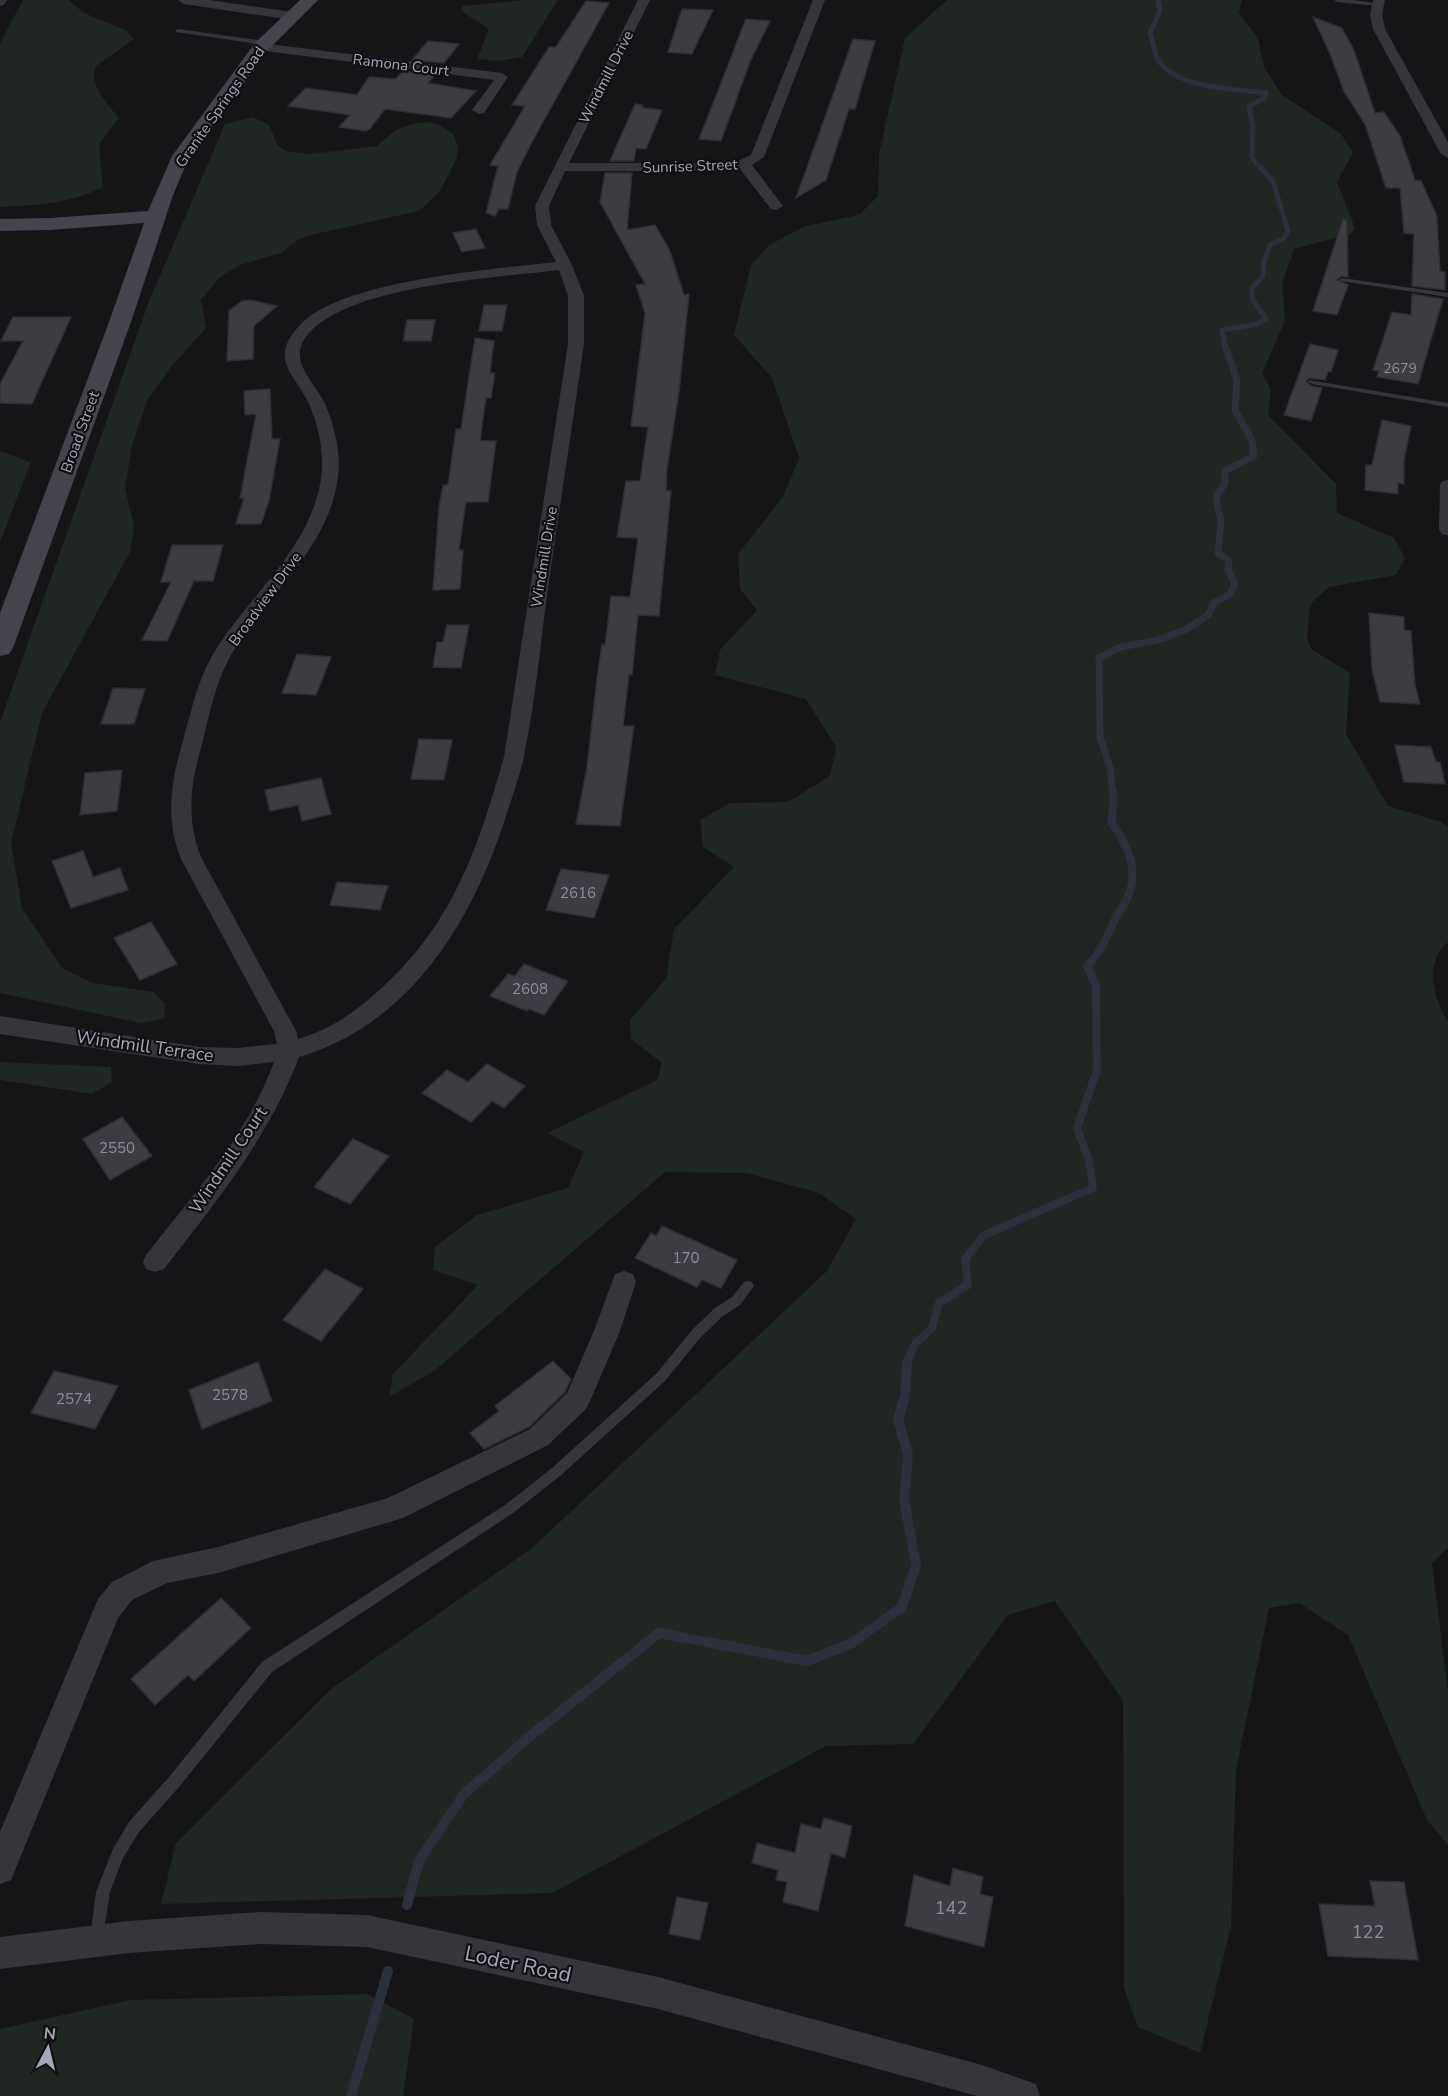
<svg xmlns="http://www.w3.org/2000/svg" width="1448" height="2096" font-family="'Nunito Sans',sans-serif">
	<rect width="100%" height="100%" fill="#151517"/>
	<!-- green -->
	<path fill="#1e2721" d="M23,0H68L84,13L126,30L134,39L96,66C88,85 108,104 119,118L99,144L103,187C70,204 36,205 0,207V43Z
		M525,0H558L522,57L498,61L477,59L489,29L461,11L463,6Z
		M947,0H1242L1239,13L1258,38L1264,67L1282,95L1341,134L1353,152L1337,182L1355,228L1351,234L1294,249L1282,284L1285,321L1262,373L1271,390L1268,415L1336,484L1337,513L1394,538L1405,558L1396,575L1329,587L1310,604L1307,638L1311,649L1350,673L1346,734L1388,806L1441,822L1448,827V942C1424,962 1433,999 1448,1022V1548L1432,1563L1448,1692V1845L1427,1820L1348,1635L1299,1603L1269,1608L1236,1770L1231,1927L1200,2053L1138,2027L1124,1988L1123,1701L1055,1601L1008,1615L913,1744L826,1746L552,1893L161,1904L176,1843L331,1689L532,1548L827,1271L856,1219L819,1193L747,1173L665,1172L434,1371L389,1397L393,1374L478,1285L433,1270L435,1247L477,1215L568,1188L584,1152L547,1133L657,1080L662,1063L631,1039L630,1020L666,979L674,929L734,867L703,847L700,820L730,803L788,802L830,776L836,747L806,699L715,675L720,650L757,610L740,589L738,554L783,497L799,458L772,378L734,335L751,265L769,245L806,226L859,215L878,196L879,154L905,38Z
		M253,117L269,125L278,146L286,151L311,154L377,146L397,129L418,123L431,122L441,126L453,134L458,146L457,158L440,191L419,211L311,235L298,240L281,253L240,265L219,278L201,300L206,328L170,368L147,401L132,446L125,488L134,526L130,552L42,713L11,843L22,908L62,968L93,983L154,992L165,1004L164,1019L141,1023L0,993V722L149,301L225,124Z
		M0,451L31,462L0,542Z
		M0,1062L111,1067L112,1082L92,1094L0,1080Z
		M367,1994L414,2019L403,2096H0V2029L130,2000Z"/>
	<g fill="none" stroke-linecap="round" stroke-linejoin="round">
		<!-- stream-far3 -->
		<path stroke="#2a313c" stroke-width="5" d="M1158,0L1160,11L1150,33C1153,42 1154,52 1158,60C1176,89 1236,89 1266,93L1264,98L1249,107L1253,126L1252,158L1273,181L1288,231L1283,239L1270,245L1264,261L1263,276L1252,288V299L1266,319L1257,324L1222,330L1225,348"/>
		<!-- stream-far2 -->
		<path stroke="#2a313c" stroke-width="7" d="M1113,793L1110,767L1100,737L1099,658L1121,647L1158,640L1187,629L1208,615L1215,602L1230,594L1235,584L1228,569L1229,561L1218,553L1221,522L1216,497L1225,483V471L1254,456L1252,440L1235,410L1237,380L1225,346"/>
		<!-- stream-far1 -->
		<path stroke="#2a313c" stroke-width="8" d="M906,1364L915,1344L932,1328L939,1303L968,1285L965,1259L984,1235L1093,1188L1089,1161L1077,1128L1097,1070L1096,986L1087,966C1101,952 1107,937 1115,919C1118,912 1124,906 1127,899C1140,871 1128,845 1111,822L1114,803L1113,791"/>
		<!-- stream -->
		<path stroke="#2a313c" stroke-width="10" d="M407,1905L419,1861L464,1794L529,1737L659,1633L807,1661L852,1643L902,1607L916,1565L904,1500L908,1455L898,1419L905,1396L907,1363
			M351,2096L388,1971"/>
	</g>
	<!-- building -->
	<path fill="#3c3c42" stroke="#2f2e33" stroke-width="1.5" d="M586,1L609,3L532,142L517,172L508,209H499L495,216L486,213L498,166L490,165L525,106L512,105L549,47H556Z
		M682,9L713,10L692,54L668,52Z
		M1313,17L1342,28L1354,50L1375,113L1384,112L1400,136L1415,180L1421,181L1437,216L1440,271L1445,272V290L1412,286L1414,234L1404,233L1400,188H1386L1365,124L1344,92L1331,56Z
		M746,19L770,21L750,62L721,141L699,139Z
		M853,39L875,41L855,109H849L826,180L796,198Z
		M428,41L459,44L444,63L412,60Z
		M403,71L435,75L428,83L476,91L451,118L385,109L370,129L365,131L339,127L350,115L288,106L306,88L357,95L369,77L396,79Z
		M635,104L642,105V108L662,110L646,149L636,148L634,161H610Z
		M605,173H632L627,230L655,225L670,251L684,295L689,294L679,392L667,469L666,491H671L659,616L638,615L632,675H629L623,726H634L620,826L576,824L587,767L597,678L602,644L605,645L611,596L630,597L638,538L617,537L626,481H640L648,427L631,426L645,313L636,285L645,284L600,202Z
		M1343,219L1347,220L1348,277L1341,276L1337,280L1348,285L1337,315L1313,311Z
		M476,229L485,248L462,252L453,233Z
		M1412,294L1443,299L1418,384L1377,377L1379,371L1373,370L1392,312L1411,315Z
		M249,300L277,306L254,326L253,359L227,361L229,311L242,301Z
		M484,305H507L502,331H479Z
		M13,317H71L32,404L0,403V384L23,341H1Z
		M407,320H435L431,341H403Z
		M475,338L494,341L490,373H495L491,398H486L480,441H496L488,502H466L459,550H463L460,589L433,590L439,507L443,485H448L456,429H461Z
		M1310,344L1338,350L1331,372L1328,371L1325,380L1309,378L1306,381L1311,386L1322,388L1311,421L1284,415Z
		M270,389L272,439H280L269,501L261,524H236L244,498H240L256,414L245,415L244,391Z
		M1382,420L1411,426L1404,460V484L1398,483V494L1365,490L1366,465H1372Z
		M172,545H223L213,581H194L167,641L142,640L171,582H161Z
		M1369,613L1404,617V630L1411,631L1415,685L1420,704L1380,702L1372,669Z
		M447,625H469L461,668L433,667L437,642H443Z
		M297,654L331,657L316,695L282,693Z
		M113,688L145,689L134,724H101Z
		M419,739L452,740L444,780L411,779Z
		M1395,745L1431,747L1436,762H1440L1445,784L1404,782Z
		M122,770L117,811L80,815L85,773Z
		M321,778L331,814L302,821L298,805L270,811L265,790Z
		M83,851L93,877L120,868L128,890L71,908L52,861Z
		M561,869L609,875L594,918L546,910Z
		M337,882L388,886L380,910L330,905Z
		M151,922L177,964L140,980L114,938Z
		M524,964L568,981L544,1015L529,1009L527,1011L490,996L508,974L515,976Z
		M487,1064L525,1086L504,1108L492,1101L471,1122L422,1093L447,1070L468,1082Z
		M122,1117L152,1156L110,1180L83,1139Z
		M353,1139L389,1156L350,1204L314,1187Z
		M662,1226L737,1260L721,1288L702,1280L697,1287L635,1258L651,1233L656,1236Z
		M325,1269L363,1289L321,1341L283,1320Z
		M553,1361L571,1379L565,1392L529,1427L484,1449L470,1433L499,1411L495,1406Z
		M258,1362L272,1401L202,1429L189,1390Z
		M54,1371L118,1386L95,1429L31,1413Z
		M221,1598L251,1628L194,1681L188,1675L155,1705L131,1679Z
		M824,1818L852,1826L845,1858L831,1853L818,1911L783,1902L787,1882L776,1880L778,1870L752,1863L757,1843L795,1853L801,1824L821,1829Z
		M953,1868L983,1877L980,1894L993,1897L984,1947L905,1926L914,1875L950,1886Z
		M1370,1881L1404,1882L1418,1960L1328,1956L1319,1904L1375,1906Z
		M677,1897L708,1903L700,1940L669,1934Z"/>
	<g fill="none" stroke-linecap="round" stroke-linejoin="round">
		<!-- lane -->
		<path fill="#35353c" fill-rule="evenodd" d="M1334,0H1354L1381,4L1378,6L1337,2Z
			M178,29L265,41L268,43L265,45L176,32L175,31Z
			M1342,278L1448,293V297L1340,281L1339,280Z
			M1309,380L1448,403V407L1312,384L1308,382Z
			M748,1281L752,1282L754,1286L740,1305L723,1316L700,1338L665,1381L560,1476L513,1513L272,1672L179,1787L139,1832L123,1858L110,1892L102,1943L97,1945L92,1943L90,1938L96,1892L113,1849L129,1822L169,1777L262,1662L505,1505L552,1468L657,1373L692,1330L715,1308L732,1297L744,1282Z"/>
		<!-- street -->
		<path fill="#35353c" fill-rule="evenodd" d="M0,0H7L4,5L0,6Z
			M178,0H209L292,12L298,16L292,20L184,4Z
			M638,0H650L569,163H724L740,160L751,155L813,0H825L764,157L752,165L783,206L776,210L771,209L740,169L724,171H565L549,206L551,225L572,265L584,296V344C572,428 559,511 547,595C540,648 535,703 524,756C520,775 513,794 507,813C474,918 412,1024 299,1057C269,1137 216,1202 164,1269L155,1272L146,1269L143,1262L146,1255C194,1194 247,1135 274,1062L238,1066L199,1064L0,1034V1016L199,1047L238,1048L277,1044L274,1031L181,859C166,821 170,786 181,748C191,714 196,682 215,651C251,593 310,549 321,479C325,456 319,426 309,404C294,373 268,359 300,325C341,280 495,269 556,262L537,225L535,206ZM559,270L568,296V344L504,757C477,851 452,927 376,993C354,1013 327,1031 298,1039L296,1031L202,859C186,822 190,786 201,748C210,714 215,681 234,650C269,592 329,548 338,477C341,455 335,427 326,406C315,381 283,359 311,331C356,285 496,278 559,270Z
			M1373,0H1385L1382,14L1385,29L1448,142V158L1441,154L1373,29L1370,14Z
			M261,43L502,73L508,77L484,113L479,114L472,110L494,80L257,50L255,47L257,44Z
			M1448,480V535L1442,534L1439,530L1440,485L1442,481Z
			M624,1271L633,1274L636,1282L620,1331L590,1401L586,1409L548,1445L403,1518L218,1573L167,1583L132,1600L118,1618L11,1880L0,1884V1832L98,1599L112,1582L153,1561L218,1547L388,1498L530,1429L567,1393L594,1331L612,1282L615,1274Z
			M261,1912L367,1915L658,1977L982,2065L1036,2084L1040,2096H977L658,2009L367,1947L261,1944L129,1953L0,1969V1937L129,1921Z"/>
		<!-- secondary -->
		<path fill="#43444c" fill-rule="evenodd" d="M300,0H318L267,51L188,160L173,195L131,322L13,648L9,654L0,656V613L109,322L144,223L50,230L0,231V219L50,218L148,211L172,156L255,43Z"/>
	</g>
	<g text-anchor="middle" stroke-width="4.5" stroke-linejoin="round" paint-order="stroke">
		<!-- far-number labels -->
		<g font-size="14" fill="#8b8d9a">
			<text x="1400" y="373">2679</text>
		</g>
		<!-- far-street labels -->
		<g font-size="15" fill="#a5a8b8" stroke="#101012">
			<text transform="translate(401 65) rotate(7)" y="5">Ramona Court</text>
			<text transform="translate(606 77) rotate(-63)" y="5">Windmill Drive</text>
			<text transform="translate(220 107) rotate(-55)" y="5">Granite Springs Road</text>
			<text transform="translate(690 166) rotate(-2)" y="5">Sunrise Street</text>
			<text transform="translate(80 432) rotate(-70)" y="5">Broad Street</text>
			<text transform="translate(544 557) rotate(-81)" y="5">Windmill Drive</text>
			<text transform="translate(265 599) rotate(-54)" y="5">Broadview Drive</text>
		</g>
		<!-- number labels -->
		<g font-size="15" fill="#8b8d9a">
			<text x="578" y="898">2616</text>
			<text x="530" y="994">2608</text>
			<text x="117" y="1153">2550</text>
			<text x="686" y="1263">170</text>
			<text x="230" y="1400">2578</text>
			<text x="74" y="1404">2574</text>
		</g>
		<!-- street labels -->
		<g font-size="18" fill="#a5a8b8" stroke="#101012">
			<text transform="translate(145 1046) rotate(8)" y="6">Windmill Terrace</text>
			<text transform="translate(228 1160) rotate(-56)" y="6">Windmill Court</text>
		</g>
		<!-- near-number labels -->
		<g font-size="18" fill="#8b8d9a">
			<text x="951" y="1914">142</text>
			<text x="1368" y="1938">122</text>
		</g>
		<!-- near-street labels -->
		<g font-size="21" fill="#a5a8b8" stroke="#101012">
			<text transform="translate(518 1964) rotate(12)" y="7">Loder Road</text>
		</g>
	</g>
	<!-- north arrow -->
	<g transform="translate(48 2048) rotate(7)" stroke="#101012" stroke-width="4.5" paint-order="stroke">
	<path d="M0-4.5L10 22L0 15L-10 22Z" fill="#a5a8b8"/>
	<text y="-9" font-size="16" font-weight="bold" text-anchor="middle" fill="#a5a8b8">N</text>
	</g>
</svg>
